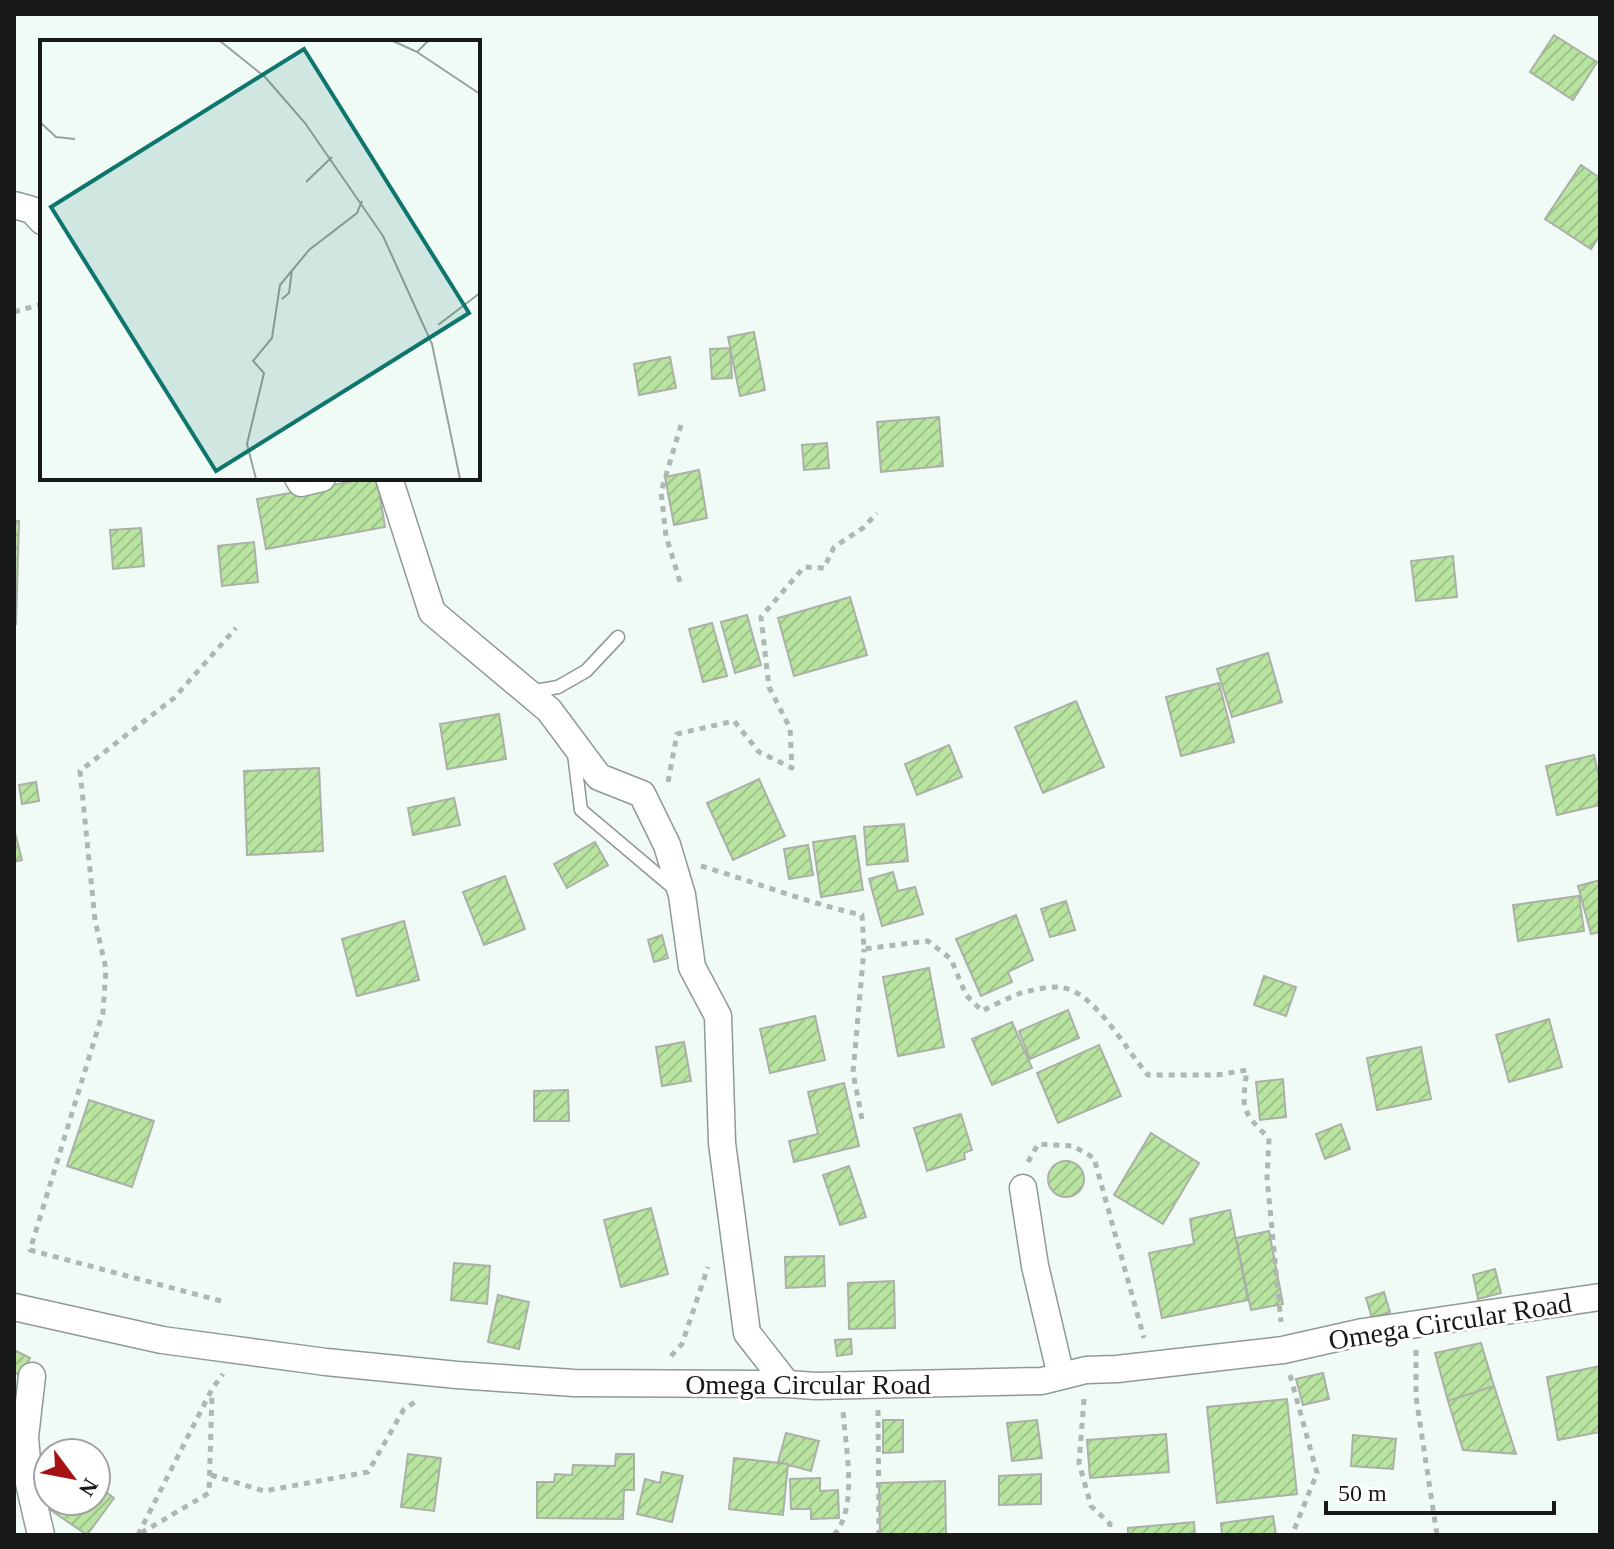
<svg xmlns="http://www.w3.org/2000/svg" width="1614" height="1549" font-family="'Times New Roman',serif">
	<defs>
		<pattern id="building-hatch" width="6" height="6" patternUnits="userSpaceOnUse" patternTransform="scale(2)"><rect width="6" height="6" fill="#b8e49f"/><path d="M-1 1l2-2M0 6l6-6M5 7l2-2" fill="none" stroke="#9dc388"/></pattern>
	</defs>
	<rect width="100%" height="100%" fill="#f1fbf5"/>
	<!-- building -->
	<path fill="url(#building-hatch)" stroke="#abb0a9" stroke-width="2" d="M1554,35L1597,62L1573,100L1530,72Z
		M1581,165L1600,178V235L1591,249L1545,219Z
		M754,332L765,390L740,396L728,337Z
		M730,348L732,378L712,379L710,349Z
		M670,357L676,388L639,395L634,364Z
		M939,417L943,466L881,472L877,422Z
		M827,443L829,468L804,470L802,445Z
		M699,470L707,518L674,525L665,477Z
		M370,478H377L385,527L266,549L257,499Z
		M14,521H19L16,624H14Z
		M141,528L144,566L113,569L110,530Z
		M254,542L258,582L222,586L218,546Z
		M1453,556L1457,597L1416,601L1411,561Z
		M850,597L867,655L794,676L778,618Z
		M747,615L761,665L735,673L721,622Z
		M712,623L727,676L703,682L689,629Z
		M1268,653L1282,702L1232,717L1217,669Z
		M1219,683L1234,742L1181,756L1166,697Z
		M1076,701L1104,767L1043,793L1015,727Z
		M499,714L506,759L447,769L440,724Z
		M949,745L962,777L917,795L905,764Z
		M1594,755L1600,781V805L1557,815L1546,766Z
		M319,768L323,851L247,855L244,771Z
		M759,779L785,836L733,860L707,803Z
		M36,782L39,801L22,804L19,785Z
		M454,798L460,825L413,835L408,808Z
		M904,824L908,861L867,865L864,827Z
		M14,829L22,860L14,862Z
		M855,836L863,890L821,897L813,842Z
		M595,842L608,865L567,888L554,864Z
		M808,845L813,875L789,879L784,849Z
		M893,872L898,891L915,887L923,914L882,926L869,879Z
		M505,876L525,929L484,945L463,892Z
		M1600,880V932L1591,934L1578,886Z
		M1579,896L1584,931L1518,941L1513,905Z
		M1066,901L1075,930L1050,937L1041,909Z
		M1016,915L1033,960L1008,972L1012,982L981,996L956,939Z
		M404,921L419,980L357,996L342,939Z
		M662,935L668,958L654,962L648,940Z
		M929,968L944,1047L898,1056L883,977Z
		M1264,976L1296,987L1286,1016L1254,1005Z
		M1068,1010L1079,1038L1030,1059L1019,1031Z
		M815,1016L825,1060L770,1073L760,1029Z
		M1549,1019L1562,1067L1509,1082L1496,1035Z
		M1012,1022L1032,1068L992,1085L972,1039Z
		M684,1042L691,1081L662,1086L656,1047Z
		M1099,1045L1121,1096L1058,1123L1037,1073Z
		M1421,1047L1431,1099L1377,1110L1367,1058Z
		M1283,1079L1286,1117L1260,1120L1256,1082Z
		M844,1083L859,1146L794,1162L789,1141L818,1134L808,1092Z
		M568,1090L569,1121H534V1091Z
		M89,1100L154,1121L132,1187L67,1166Z
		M961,1114L972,1150L964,1153L965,1159L927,1171L914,1128Z
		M1341,1124L1350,1149L1325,1159L1316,1134Z
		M1151,1133L1199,1163L1163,1224L1114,1195Z
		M1048 1179a18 18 0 1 1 36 0a18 18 0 1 1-36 0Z
		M849,1166L866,1217L840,1225L823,1175Z
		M651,1208L668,1274L621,1287L604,1220Z
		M1230,1210L1248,1300L1162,1318L1149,1253L1194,1244L1190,1219Z
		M1269,1231L1283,1304L1251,1310L1236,1238Z
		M824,1256L825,1286L786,1288L785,1257Z
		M454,1263L490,1266L487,1304L451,1300Z
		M1495,1269L1501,1293L1478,1299L1473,1275Z
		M894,1281L895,1328L849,1329L848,1283Z
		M1384,1292L1390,1312L1372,1318L1366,1298Z
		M498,1295L529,1302L519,1349L488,1342Z
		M851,1339L852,1354L837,1356L835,1340Z
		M1481,1343L1494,1386L1448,1401L1435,1353Z
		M14,1350L30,1358L21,1376L14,1372Z
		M1600,1366V1432L1558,1440L1547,1377Z
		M1323,1373L1329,1399L1303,1405L1296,1379Z
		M1494,1386L1516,1454L1463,1450L1448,1401Z
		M1287,1399L1297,1494L1217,1503L1207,1407Z
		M883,1420H903V1452L883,1453Z
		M1037,1420L1042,1458L1012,1461L1007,1423Z
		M786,1433L819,1441L811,1471L778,1462Z
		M1166,1434L1169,1472L1090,1478L1087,1440Z
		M1353,1435L1396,1439L1393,1469L1351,1466Z
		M408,1454L441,1458L434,1511L401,1507Z
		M616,1454H634V1490H624L623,1519L537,1518V1482H554L555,1474L572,1475L573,1465L615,1466Z
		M734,1458L788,1464L783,1515L729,1509Z
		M662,1472L683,1476L672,1522L637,1514L645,1479L660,1483Z
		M1041,1474V1504L999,1505V1476Z
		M820,1478V1491L838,1490L839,1518L811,1519V1509H791L790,1479Z
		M945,1481L946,1535H880L879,1483Z
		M96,1485L114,1498L87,1535L39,1502L48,1490V1501H96Z
		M1273,1516L1276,1535H1222L1221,1523Z
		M1194,1522L1195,1535H1128V1528Z"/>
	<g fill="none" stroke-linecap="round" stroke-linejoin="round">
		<defs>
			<path id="service" d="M530,692L558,687L586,671L618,637
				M574,754L581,810L677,891"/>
			<path id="minor" d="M14,205L32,210L42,221
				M298,478L301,483L322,478
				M389,478L432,612L549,710L599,777L642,794L667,845L682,895L692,967L718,1016L722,1143L747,1333L787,1384
				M1023,1188L1035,1266L1061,1376
				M14,1307L162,1340L326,1362L457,1375L574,1383L787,1384L816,1386L1042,1381L1086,1370L1117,1369L1283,1350L1363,1332L1600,1297
				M32,1376L25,1437L29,1483L41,1535"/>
		</defs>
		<!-- service casing -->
		<use href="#service" stroke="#909994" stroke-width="15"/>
		<!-- minor casing -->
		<use href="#minor" stroke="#909994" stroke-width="29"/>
		<!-- path -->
		<path stroke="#afb7b2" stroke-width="5" stroke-dasharray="6 6" stroke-linecap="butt" d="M14,312L42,304
			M681,425L661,492L666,536L681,585
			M668,782L677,734L734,721L759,752L792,768L790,728L769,687L761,617L804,567L824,568L834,547L863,528L877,513
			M701,866C755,882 807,903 862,915L864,949L928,941L951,959L966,995L982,1011C994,1005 1008,998 1021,993C1032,990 1053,985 1064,988C1096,994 1126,1050 1148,1075H1217L1247,1070C1242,1107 1240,1111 1269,1138L1267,1178L1281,1322
			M862,1119L853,1073L864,949
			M1028,1162L1038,1144L1073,1146L1094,1158L1144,1338
			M221,1301L30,1250L103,1012L106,969L95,920L80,771L174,698L236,628
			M1416,1350V1397L1437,1535
			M671,1356L682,1344L708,1267
			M1290,1375L1317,1473L1292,1535
			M1084,1399L1079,1463L1091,1506L1110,1524L1109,1535
			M878,1410L879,1535
			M211,1475L264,1491L368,1472L404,1409L418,1400
			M141,1533L209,1493L212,1394
			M138,1535L212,1389L223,1374
			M834,1535C859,1506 845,1447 843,1410"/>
		<!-- service -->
		<use href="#service" stroke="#fff" stroke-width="12"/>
		<!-- minor -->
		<use href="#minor" stroke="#fff" stroke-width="26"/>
	</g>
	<g text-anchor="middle" stroke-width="6" stroke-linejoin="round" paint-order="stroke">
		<!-- street labels -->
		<g font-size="28" fill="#161917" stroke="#fff">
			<text transform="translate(1450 1321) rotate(-9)" y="10">Omega Circular Road</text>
			<text x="808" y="1394">Omega Circular Road</text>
		</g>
	</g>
	<!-- overview -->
	<g transform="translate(40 40)">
		<rect width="440" height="440" fill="#f1fbf5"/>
		<path fill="none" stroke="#99a19c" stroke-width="2" d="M180,1L225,37L265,83L343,196L392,304L420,439M353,1L377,12L388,1M377,12L440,54M0,82L16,97L35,99M266,142L292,117M242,259L249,253L252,230M398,285L440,253M216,439L207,404L224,333L213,321L232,298L240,245L269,210L317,173L322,161"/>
		<path fill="#0f766e" fill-opacity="0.15" stroke="#0f766e" stroke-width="4" d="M264,9L429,273L176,431L11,167Z"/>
		<rect width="440" height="440" fill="none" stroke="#161917" stroke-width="4"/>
	</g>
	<!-- border -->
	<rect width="1614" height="1549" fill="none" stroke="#161917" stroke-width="32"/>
	<!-- north arrow -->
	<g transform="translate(72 1477) rotate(122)"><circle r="38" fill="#ffffff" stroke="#a2a3a2" stroke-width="2"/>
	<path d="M0-6L14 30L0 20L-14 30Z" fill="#a61114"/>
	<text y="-12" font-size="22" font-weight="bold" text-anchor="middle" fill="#161917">N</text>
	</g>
	<!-- scale -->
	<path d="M1326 1501v12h228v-12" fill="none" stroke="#161917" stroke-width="4"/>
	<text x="1338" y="1501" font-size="24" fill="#161917" stroke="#ffffff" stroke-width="6" paint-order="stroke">50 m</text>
</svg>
